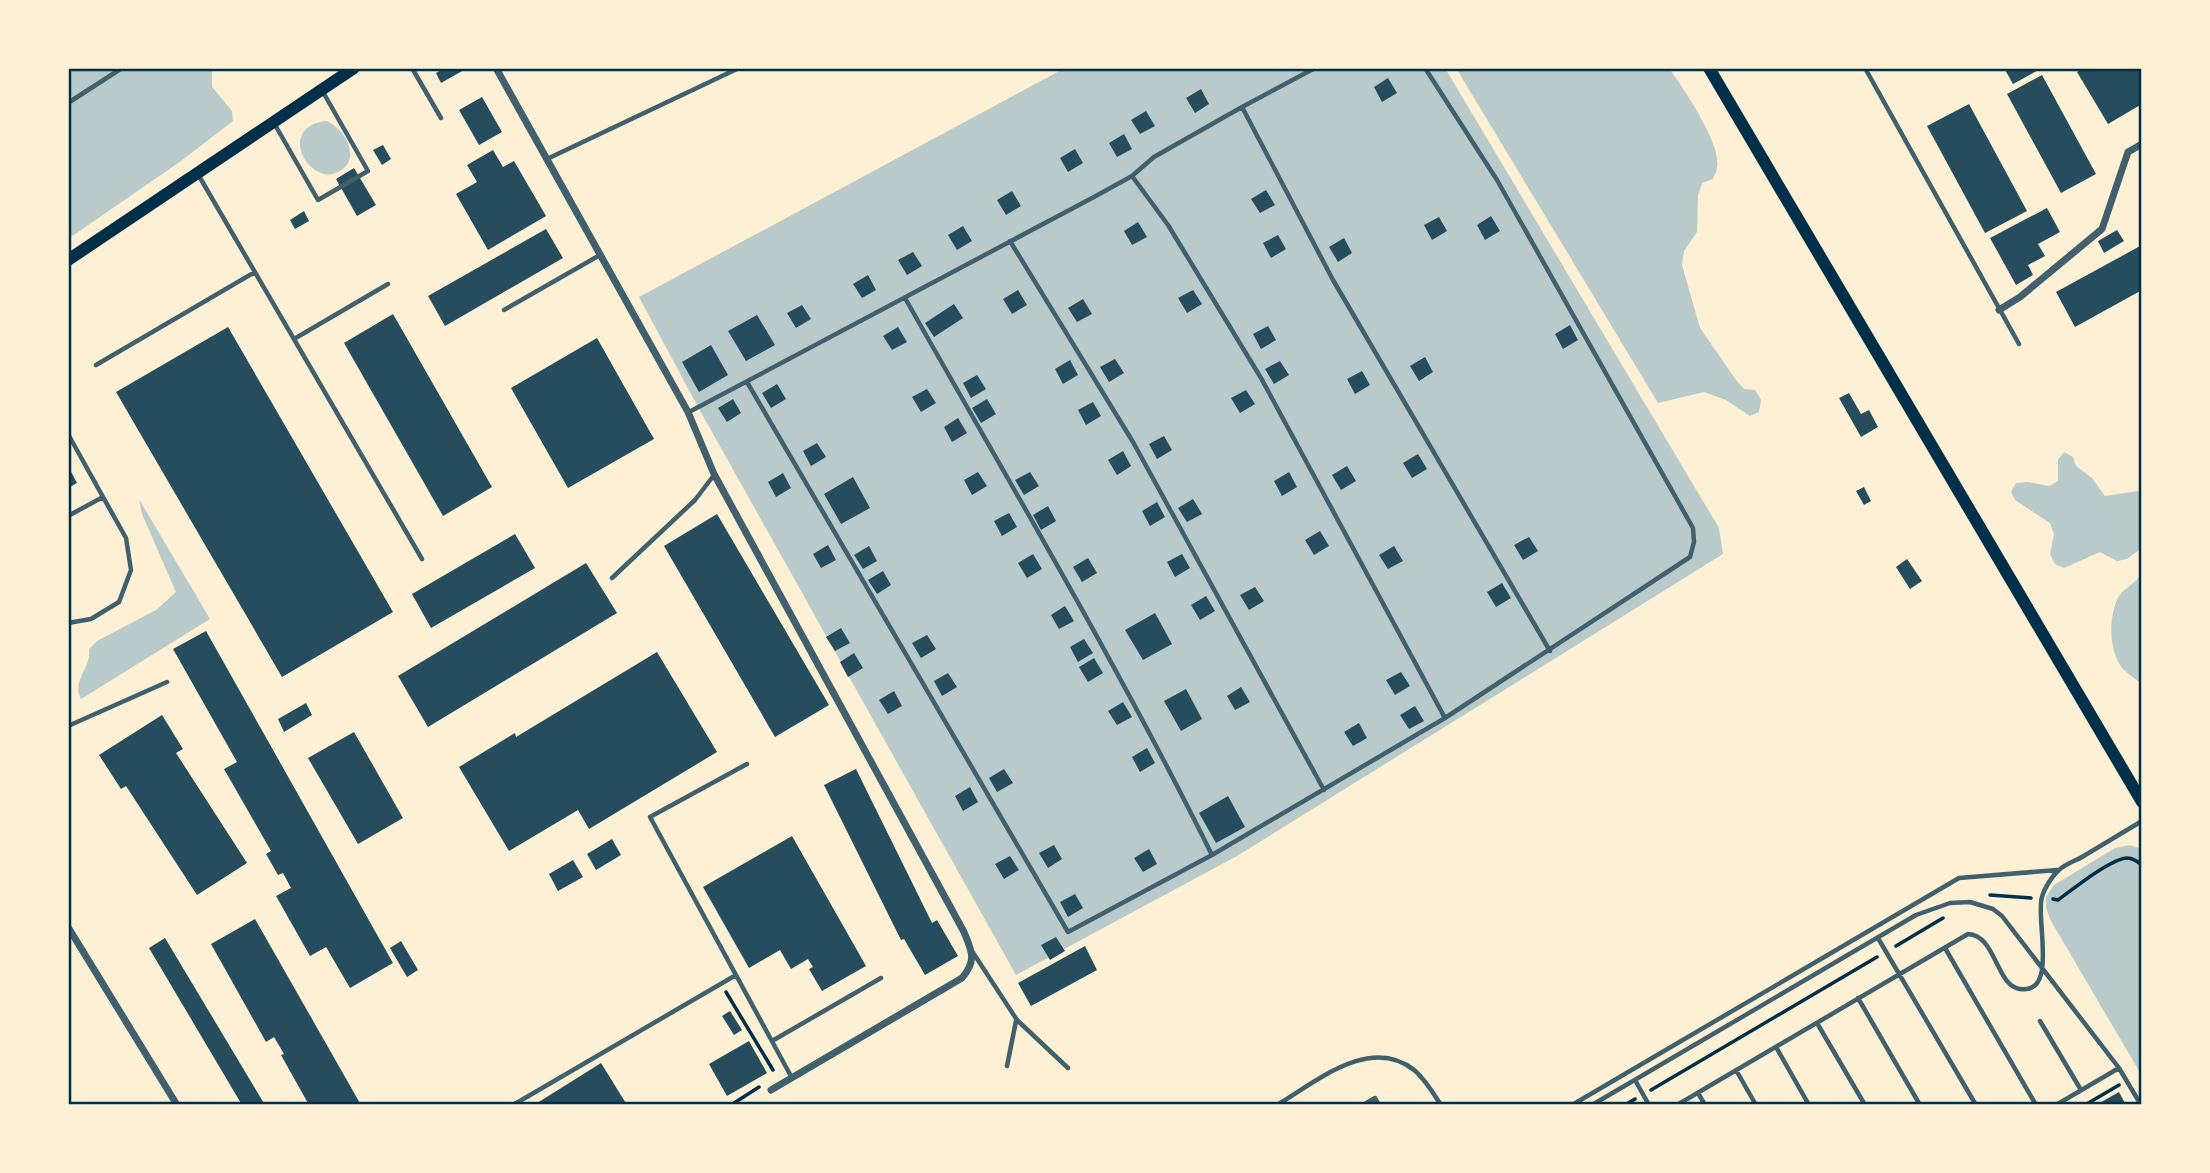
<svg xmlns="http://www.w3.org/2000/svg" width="2210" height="1173" font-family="Mulish,sans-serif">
	<rect width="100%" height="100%" fill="#fdf0d5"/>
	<!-- green -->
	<path fill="#b9caca" d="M68,68H212V87L232,111L233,121L181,161L68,239Z
		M1065,68H1445L1719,528L1723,554L1237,856L1016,975L698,407L639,297Z
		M1456,68H1669C1683,88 1722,144 1717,168C1717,172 1714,175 1713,179L1702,183L1698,195L1697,232L1684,251L1682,265L1700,328L1736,380L1744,389L1755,390L1761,400L1759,412L1750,416L1726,400L1704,392L1658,403Z
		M326,121C342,126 360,154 344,168C314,195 272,128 326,121Z
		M2064,452L2073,457L2076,466L2092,478L2105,496L2138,491L2142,500V548L2127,559L2117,561L2100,552L2064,568L2055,564L2050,554L2054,534L2050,523L2015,500L2011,492L2016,483L2028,482L2049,486L2058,481V460Z
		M139,499L210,619L81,699C71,680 92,668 89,649L97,641L156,610L176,592L142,514Z
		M2142,572V684C2136,679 2129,675 2124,670C2108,653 2108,616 2119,596C2125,587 2135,585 2142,572Z
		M2130,845L2142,849V1076L2051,921L2046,908V897L2054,885L2115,848Z"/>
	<!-- building -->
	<path fill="#264d5e" d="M445,68H463L464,70L441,83L436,73Z
		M2004,68H2042L2013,84Z
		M2083,68H2142V104L2108,124L2077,72Z
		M2042,75L2096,174L2061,193L2007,94Z
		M1388,78L1397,93L1382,102L1374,87Z
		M1201,89L1209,104L1195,113L1186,98Z
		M482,97L502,132L479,145L459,110Z
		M1969,104L2027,211L1985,233L1927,126Z
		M1146,111L1155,126L1140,134L1131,120Z
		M1124,134L1132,149L1117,157L1109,143Z
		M383,145L391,159L382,165L373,150Z
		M1075,149L1083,163L1068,172L1060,158Z
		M493,150L503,167L514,161L546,216L488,250L456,194L477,182L467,165Z
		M354,168L376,205L357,216L336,179Z
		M1266,190L1275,205L1260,213L1251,199Z
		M1012,191L1021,206L1006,215L997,200Z
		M2047,208L2060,232L2038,244L2045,256L2028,265L2033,275L2016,285L1990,238Z
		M304,211L309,221L295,229L290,220Z
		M1491,216L1500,231L1485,240L1477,225Z
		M1439,217L1447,231L1432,240L1424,225Z
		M1138,222L1147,237L1132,245L1124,231Z
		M963,226L972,241L957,250L948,235Z
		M546,229L563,258L445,326L428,296Z
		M2117,230L2124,241L2104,253L2098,241Z
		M1278,235L1286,249L1271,258L1263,243Z
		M1344,238L1352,253L1338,262L1329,247Z
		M2142,245V290L2075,327L2056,292Z
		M913,252L922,266L907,275L898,260Z
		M868,275L876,290L862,298L853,284Z
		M1018,290L1027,305L1012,314L1003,299Z
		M1193,290L1202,304L1187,313L1178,298Z
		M1083,299L1092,314L1077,322L1068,308Z
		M954,304L963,318L934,337L925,323Z
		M802,305L811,319L796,328L787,313Z
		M393,314L492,487L443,516L344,343Z
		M757,315L775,345L746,361L728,331Z
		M1570,325L1578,340L1563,349L1555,334Z
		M1268,326L1276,340L1261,349L1253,334Z
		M228,327L393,612L282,677L116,392Z
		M898,327L907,342L892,350L883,336Z
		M597,338L654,439L568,488L511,388Z
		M711,345L728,375L699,392L682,362Z
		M1425,357L1433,372L1419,381L1410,366Z
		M1115,359L1124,373L1109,382L1100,367Z
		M1070,360L1078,375L1063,384L1055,369Z
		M1280,361L1289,375L1274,384L1265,369Z
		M1362,371L1370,385L1355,394L1347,379Z
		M977,375L986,389L971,398L963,383Z
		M777,384L786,399L771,408L762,393Z
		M927,389L936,403L921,412L912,397Z
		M1246,390L1255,404L1240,413L1231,398Z
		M1849,393L1861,414L1869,410L1878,427L1861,437L1839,398Z
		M733,399L741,413L727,422L718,408Z
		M987,399L996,414L981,423L972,408Z
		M1093,402L1101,416L1086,425L1078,410Z
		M958,418L967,433L952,442L944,427Z
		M1164,436L1172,450L1157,459L1149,444Z
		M817,443L826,457L811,466L803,451Z
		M1123,451L1131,466L1117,475L1108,460Z
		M1418,454L1427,469L1412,478L1403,463Z
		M68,466L77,483L68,488Z
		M1347,466L1356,481L1341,490L1332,475Z
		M978,472L987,486L972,495L964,480Z
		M1030,472L1039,486L1024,495L1015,480Z
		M1289,472L1297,487L1282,496L1274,481Z
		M783,473L791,488L776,497L768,482Z
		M853,477L870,508L841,524L824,494Z
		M1864,487L1871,501L1864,505L1856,491Z
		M1193,499L1202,514L1187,522L1178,508Z
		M1157,502L1165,517L1150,526L1142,511Z
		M1048,506L1056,521L1041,530L1033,515Z
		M1009,513L1017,527L1002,536L994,521Z
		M717,514L829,705L775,737L664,546Z
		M1320,531L1329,546L1314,555L1305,540Z
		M515,534L535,568L431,628L412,594Z
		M1529,537L1538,551L1523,560L1514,545Z
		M828,545L836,560L821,568L813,554Z
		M869,546L877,561L863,569L854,555Z
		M1394,546L1403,561L1388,569L1379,555Z
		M1033,554L1042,569L1027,578L1018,563Z
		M1182,554L1190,568L1175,577L1167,562Z
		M1088,558L1097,573L1082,582L1073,567Z
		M1907,559L1922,581L1910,589L1896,567Z
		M586,563L617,613L428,727L398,676Z
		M883,571L891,585L877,594L868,580Z
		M1502,583L1511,598L1496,607L1487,592Z
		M1255,587L1264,601L1249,610L1240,595Z
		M1206,596L1215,611L1200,620L1191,605Z
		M1065,606L1074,621L1059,629L1051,615Z
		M1155,613L1172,644L1143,660L1125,630Z
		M841,628L850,643L835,651L826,637Z
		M206,631L393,963L350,988L326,947L310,956L276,896L291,888L283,873L278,875L266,854L271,851L224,769L237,762L173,649Z
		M927,635L936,649L921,658L912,643Z
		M1084,639L1093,653L1078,662L1070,647Z
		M657,652L717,752L589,829L578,810L509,851L459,767L515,733L516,737Z
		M854,653L863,668L848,677L840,662Z
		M1094,658L1103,673L1088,682L1079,667Z
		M1401,672L1410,686L1395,695L1386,680Z
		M948,673L957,687L942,696L934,681Z
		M1241,687L1250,702L1235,710L1227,696Z
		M1186,689L1202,719L1181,731L1164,701Z
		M894,691L902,706L888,714L879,700Z
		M1123,702L1132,717L1117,725L1108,711Z
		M306,703L312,715L284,732L278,719Z
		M1415,706L1424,721L1409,729L1400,715Z
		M162,715L183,749L176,753L247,863L197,895L126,786L121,789L99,755Z
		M1359,723L1367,738L1353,746L1344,732Z
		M354,732L403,818L358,844L308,758Z
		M1147,748L1155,763L1140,772L1132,757Z
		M856,769L932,923L937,920L958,956L925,975L904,939L901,940L824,785Z
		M1004,769L1013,783L997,792L989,778Z
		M970,787L978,802L963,811L955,796Z
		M1228,796L1245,827L1216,843L1199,813Z
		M792,836L866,966L822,991L809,969L813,967L808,959L791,969L780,950L749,968L703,887Z
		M612,839L621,855L596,870L587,854Z
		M1054,845L1062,859L1048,868L1039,853Z
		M1149,849L1157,864L1143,872L1134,858Z
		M1010,856L1019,870L1004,879L995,864Z
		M573,860L583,877L558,891L549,874Z
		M1075,894L1083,908L1068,917L1060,902Z
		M255,919L320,1033L361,1105H309L281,1055L284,1054L274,1037L266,1042L211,944Z
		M1056,937L1065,951L1050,960L1041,945Z
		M165,938L265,1105H242L149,948Z
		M401,941L418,970L407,977L390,948Z
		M1085,946L1097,970L1031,1006L1018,983Z
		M730,1011L742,1030L734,1035L722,1016Z
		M749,1041L767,1073L727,1096L709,1064Z
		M601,1063L627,1105H534Z
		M2119,1092L2126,1105H2096Z"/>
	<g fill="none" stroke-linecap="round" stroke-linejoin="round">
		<!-- path -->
		<path stroke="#003049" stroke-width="3.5" d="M1990,895L2031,898
			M2053,899L2058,900C2072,890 2110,859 2127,858C2133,858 2137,861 2142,865
			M1896,946L1943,918
			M726,992L773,1070
			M1651,1090L1877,957
			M731,1105L759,1087
			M1625,1105L1635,1099
			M2085,1105L2119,1085"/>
		<!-- service -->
		<path stroke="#3f606c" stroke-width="4.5" d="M412,68L441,118
			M1865,68L2019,344
			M68,103L122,68
			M1242,107L1333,280L1550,651
			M274,123L318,200L368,171L323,92
			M547,159L739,68
			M199,176L422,559
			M1132,176L1168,225L1261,378L1445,718
			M1010,241L1133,442L1324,790
			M905,298C1009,482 1118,665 1212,855
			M504,310L600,255
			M294,339L388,284
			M96,365L255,272
			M747,382L1068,932L1212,855L1445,718L1690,557L1694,542L1693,528L1497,180L1425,68
			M689,412L1094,197L1132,176L1154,157L1242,107L1315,68
			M68,434L103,497L68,516
			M612,578L695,500L714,475
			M68,623L91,619L119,602L131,570L126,538L103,497
			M68,726L167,682
			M747,764L650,817L792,1078
			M1878,938L1976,1105
			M1945,948L2036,1105
			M972,951L1017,1020L1068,1068
			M1858,998L1920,1105
			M2040,1021L2081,1090
			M1817,1023L1865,1105
			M772,1041L881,978
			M1776,1047L1809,1105
			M1007,1066L1016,1021
			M1736,1070L1756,1105
			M1635,1080L1649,1105
			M1698,1093L1705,1105
			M513,1105L736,975
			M1277,1105C1316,1082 1370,1035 1414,1070C1425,1079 1433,1093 1441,1105
			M1363,1105L1375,1098L1379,1105
			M1572,1105L1959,878L2057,870
			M1592,1105L1916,915L1950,903L1970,902L1993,909L2002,916L2119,1068L2141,1105
			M1677,1105L1968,934C1996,935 1996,986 2020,989C2059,995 2035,918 2042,897C2044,889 2052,876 2059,870C2065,864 2075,861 2082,857C2102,845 2122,833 2142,821
			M2056,1105L2119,1068"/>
		<!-- minor -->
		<path stroke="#3f606c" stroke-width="7" d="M496,68L688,412L714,474L964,932C972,952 977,960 962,978L771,1090
			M1999,310L2020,297L2102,229L2128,152L2142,144
			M68,927L177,1105"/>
		<!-- primary -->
		<path stroke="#003049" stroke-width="12" d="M1709,68L2142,802
			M68,260L354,68"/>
	</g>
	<!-- border -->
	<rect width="2210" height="1173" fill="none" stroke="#fdf0d5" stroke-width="140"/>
	<rect x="70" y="70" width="2070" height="1033" fill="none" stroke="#003049" stroke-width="2.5"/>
</svg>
